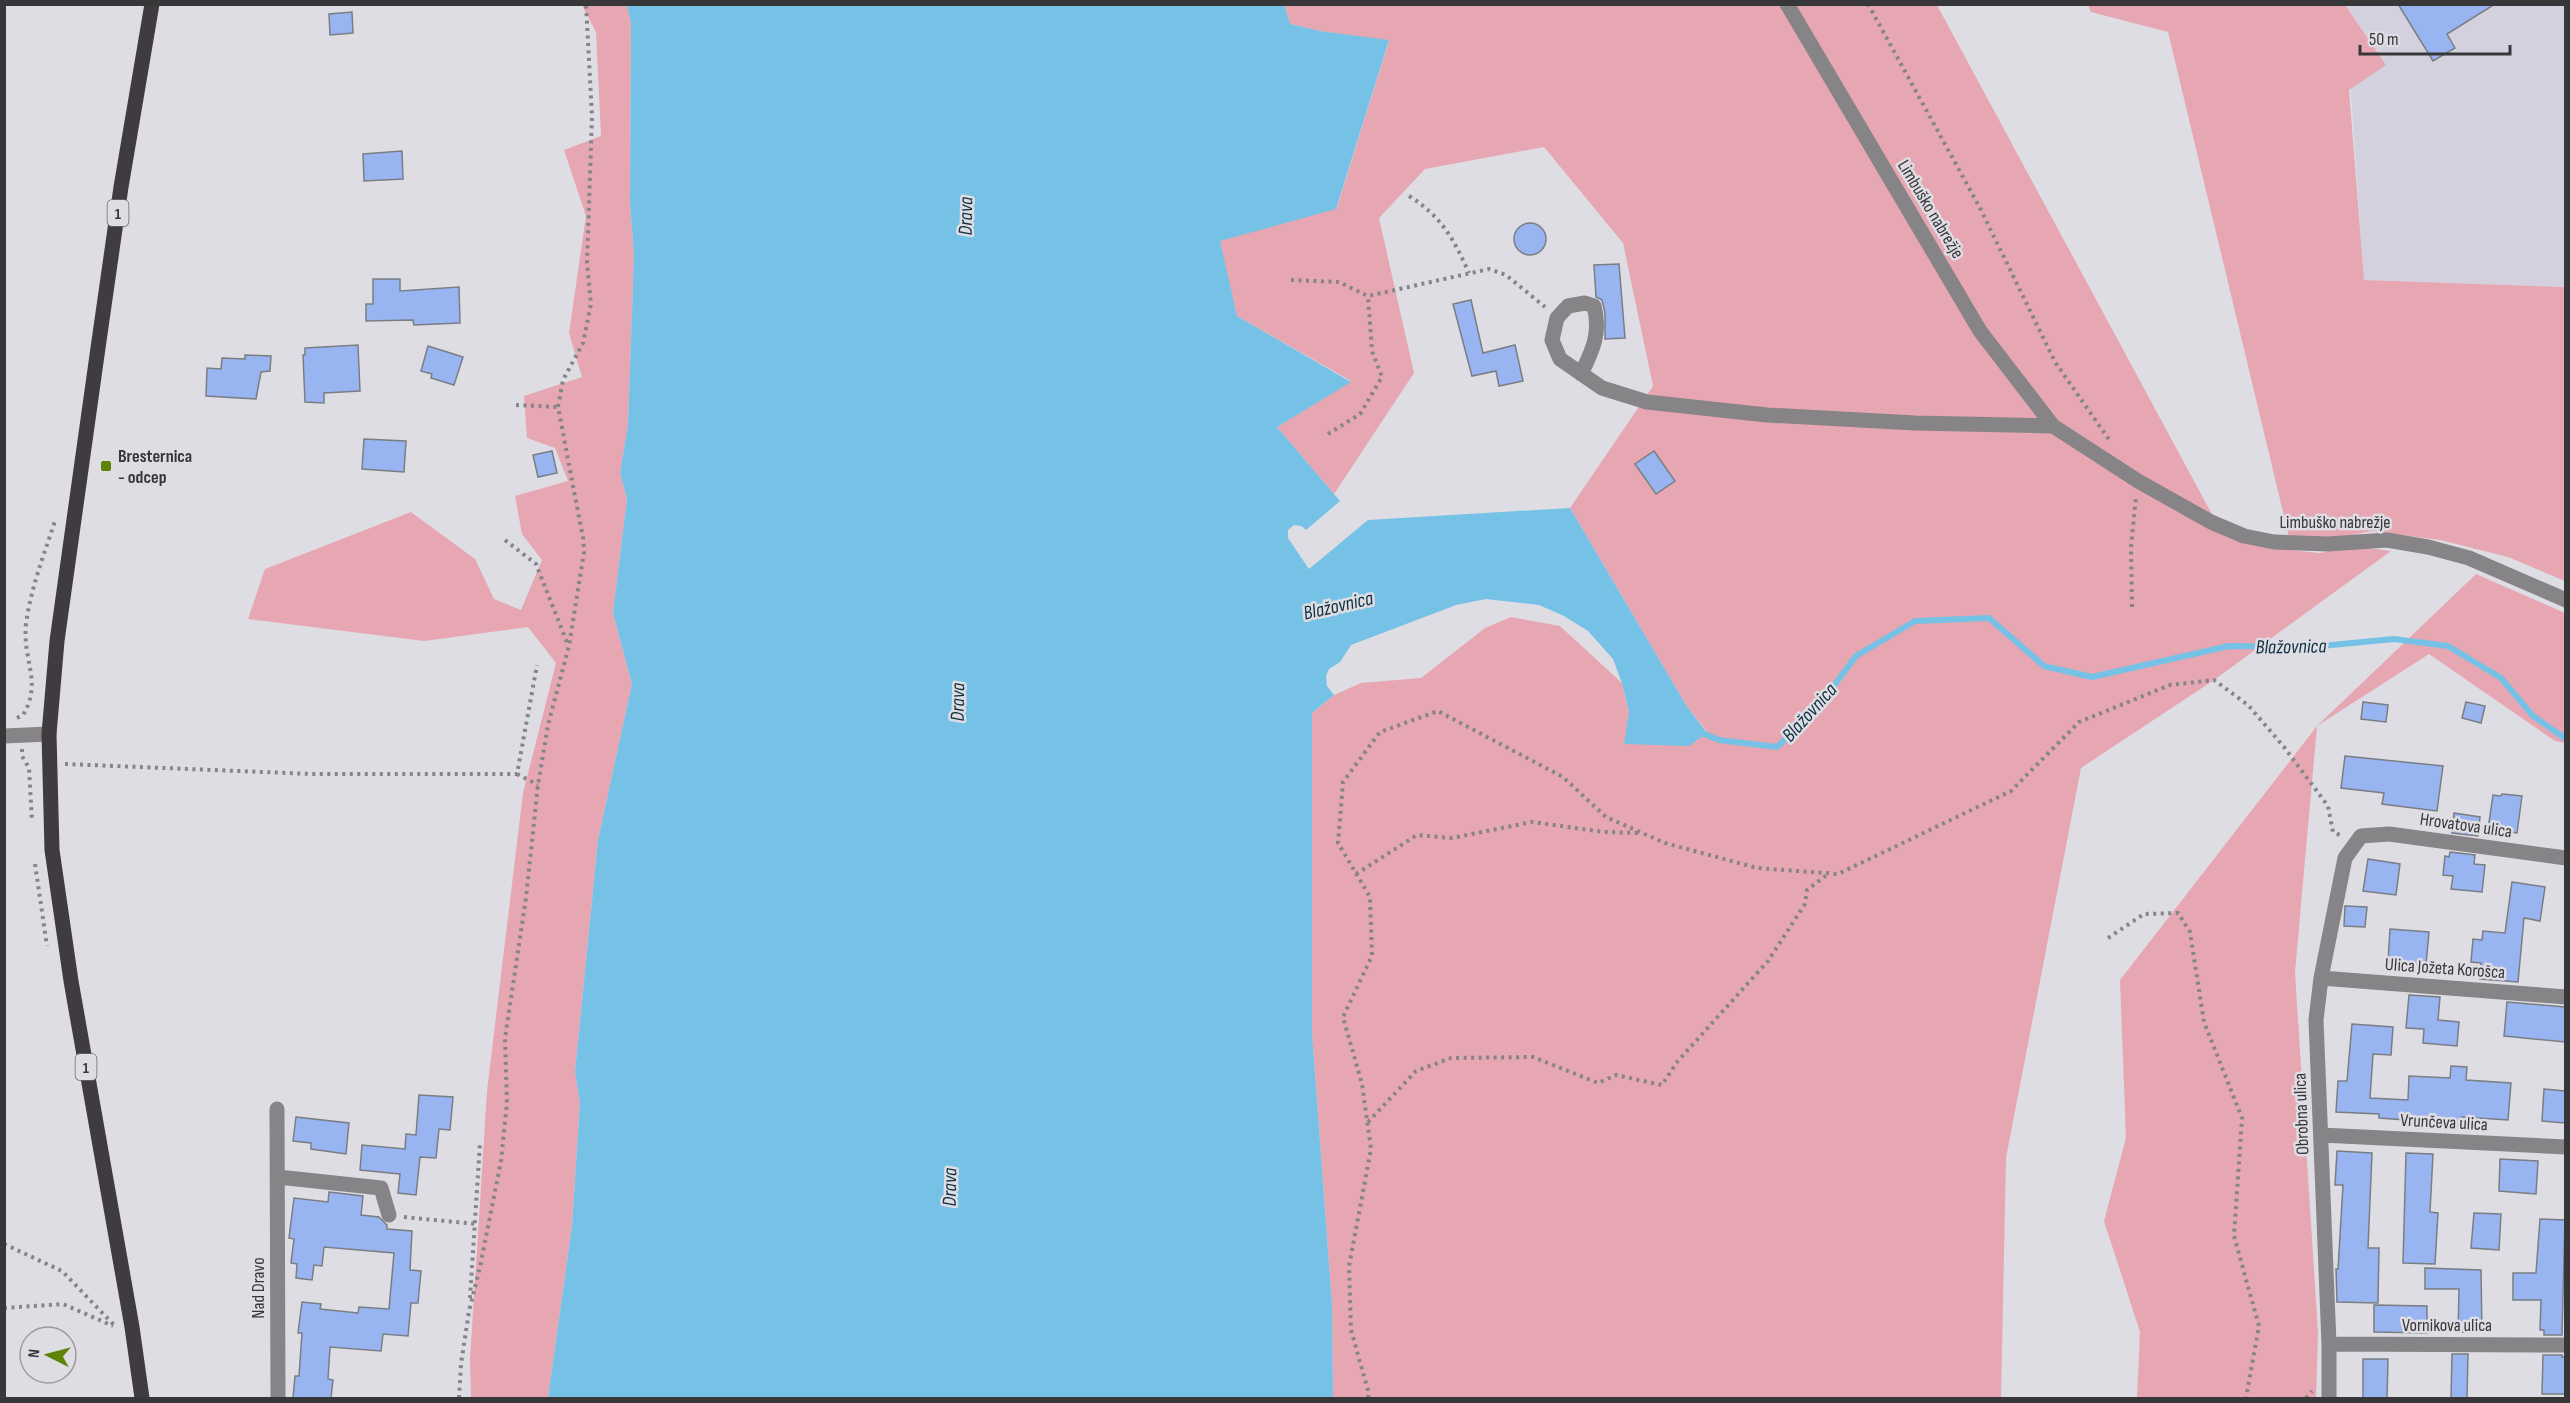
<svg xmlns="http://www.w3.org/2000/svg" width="2570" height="1403" font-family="'Sofia Sans Condensed',sans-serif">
	<rect width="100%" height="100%" fill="#dfdde4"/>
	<!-- built -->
	<path fill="#d4d1df" d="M2345,5H2565V287L2364,280Z"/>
	<!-- green -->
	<path fill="#e7a7b2" d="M582,5H627L631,23L630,204L634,254L628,425L620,473L627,499L613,613L632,684L598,840L575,1072L580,1103L572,1226L548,1398H471L470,1359L487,1091L523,793L556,663L528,627L424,641L248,619L265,569L411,512L475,559L494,599L521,610L542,560L522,534L515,496L568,481L555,448L527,438L524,396L582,377L569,333L586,216L564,150L601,136L596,32Z
		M1284,5H1937L2214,518L2268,548L2320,553L2354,546L2391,551L2214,680L2081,768L2006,1158L2001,1398H1333L1332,1305L1312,1033V713L1334,695L1361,683L1421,678L1485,628L1511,617L1560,626L1622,683L1629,713L1707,732L1686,705L1570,508L1653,386L1623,243L1544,147L1425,169L1379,218L1414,373L1334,494L1277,427L1351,381L1237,316L1219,241L1337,207L1389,41L1320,31L1290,24Z
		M2088,5H2345L2386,65L2349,90L2364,280L2565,287V581L2508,557L2440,540L2372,531L2341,537H2289L2168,32L2091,12Z
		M2476,574L2565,613V743L2555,741L2429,654L2317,726L2295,972L2318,1333L2316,1398H2137L2140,1332L2104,1221L2126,1138L2120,980L2317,726Z"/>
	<!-- water -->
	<path fill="#76c1e6" d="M1284,4L1290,24L1320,31L1389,40L1336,209L1220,241L1237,316L1351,382L1277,427L1340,501L1306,530L1301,526L1294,525L1288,530V538L1309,569L1368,520L1570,508L1686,705L1707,733L1689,746L1624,744L1629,712L1622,683L1613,659L1588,631L1564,616L1539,605L1486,599L1456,605L1351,645L1340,662L1329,669L1326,676L1327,686L1334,695L1312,713V1033L1332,1305L1333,1398H548L572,1226L580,1103L575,1072L598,840L632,684L613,613L627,499L620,473L628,425L634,254L630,204L631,23L627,5Z"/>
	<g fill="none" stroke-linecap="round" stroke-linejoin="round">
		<!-- stream -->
		<path stroke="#76c1e6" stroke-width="6" d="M1699,732L1719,740L1777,747L1815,711L1856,656L1915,621L1989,618L2044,666L2092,677L2229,646L2311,647L2394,639L2448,646L2501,678L2533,716L2566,739"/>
	</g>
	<!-- building -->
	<path fill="#99b5f1" stroke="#7a7d83" stroke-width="1.5" d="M2398,4H2495L2447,34L2455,48L2433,61Z
		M352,12L353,33L330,35L329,14Z
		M402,151L403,179L364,181L363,154Z
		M1514 239a16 16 0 1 1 32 0a16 16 0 1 1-32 0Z
		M1619,264L1625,338L1605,339V313L1602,300L1596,297L1594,265Z
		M373,279H400V291L459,287L460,323L414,325L413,320L366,321V304H373Z
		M1471,300L1483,353L1515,345L1523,381L1499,386L1496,371L1472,376L1453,304Z
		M358,345L360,391L324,393V403L305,402L303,355H305V348Z
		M428,346L463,357L454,385L431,378L432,374L421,371Z
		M245,355L271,356L270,371L261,372L256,399L206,396L207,368L221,369L222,358L245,359Z
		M364,439L406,441L404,472L362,469Z
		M552,451L557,473L538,477L533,455Z
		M1654,451L1675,481L1656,494L1635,464Z
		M2363,702L2388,705L2386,722L2361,719Z
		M2466,702L2485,706L2481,723L2462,718Z
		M2345,756L2443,766L2437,811L2382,804L2384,793L2341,788Z
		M2502,794L2522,796L2517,833L2488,829L2493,795L2501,796Z
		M2454,813L2480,817L2478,836L2452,833Z
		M2450,852L2475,855L2474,864L2485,865L2482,892L2451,889L2453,876L2443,875L2445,856L2449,857Z
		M2368,859L2400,864L2396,895L2363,891Z
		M2512,882L2545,887L2540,921L2524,918L2518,982L2480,979L2481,963L2471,962L2473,939L2482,940L2483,931L2505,933Z
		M2345,906L2367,907L2365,927L2344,926Z
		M2390,929L2429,932L2426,965L2388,962Z
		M2409,995L2440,997L2438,1020L2459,1022L2457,1046L2423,1043L2424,1029L2406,1028Z
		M2507,1002L2565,1007V1042L2504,1036Z
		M2352,1024L2393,1027L2391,1055L2373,1054L2370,1098L2408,1100L2409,1076L2450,1078L2451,1066L2467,1067L2466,1080L2511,1083L2508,1120L2461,1117V1126L2406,1122V1120L2379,1118V1114L2336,1112L2338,1081H2347Z
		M2544,1089L2565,1091V1123L2542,1121Z
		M419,1095L453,1097L450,1130L439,1129L436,1158L420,1157L416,1195L398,1193L400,1174L360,1170L362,1145L405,1149L406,1134L416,1135Z
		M296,1117L349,1123L346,1154L311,1149V1143L293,1141Z
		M2337,1151L2372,1153L2368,1248H2379L2378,1303L2337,1302L2336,1269H2338L2343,1185H2335Z
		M2406,1153L2433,1154L2430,1212L2438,1213L2435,1264L2403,1263Z
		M2500,1159L2538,1161L2536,1194L2499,1191Z
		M329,1192L363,1196L361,1215L379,1217L387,1225V1229L412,1231L410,1270L421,1271L418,1303H411L408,1336L383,1334L381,1351L330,1347L328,1379L333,1380L331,1398H293L295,1376H299L302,1333H298L302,1302L321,1304L320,1309L358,1313L359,1307L389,1309L394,1253L324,1247L322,1266L314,1265L312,1280L296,1278L297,1264L291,1263L294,1239L289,1238L294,1198L328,1202Z
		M2474,1213L2501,1214L2499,1250L2471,1248Z
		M2540,1219L2565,1220L2562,1335H2544V1330H2540L2541,1300H2513V1273H2536Z
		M2425,1268L2481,1270L2482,1332H2458L2459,1289H2425Z
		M2374,1305L2427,1306V1333L2374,1332Z
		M2452,1354H2468L2467,1398H2451Z
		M2543,1355H2562V1357H2565V1394H2542Z
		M2363,1359H2388L2387,1398H2363Z"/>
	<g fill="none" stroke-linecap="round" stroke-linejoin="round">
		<!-- path -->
		<path stroke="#858488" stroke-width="4" stroke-dasharray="3 4.5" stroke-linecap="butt" d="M1868,4L1980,208L2055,362L2110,441
			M1409,196C1442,217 1453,238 1469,273
			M1291,280L1339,282L1368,296L1489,269L1506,275L1545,307
			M516,405L558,407
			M1328,434L1360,414L1382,377L1372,351L1368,296
			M505,540L536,564L568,645
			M2132,607L2131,547L2136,497
			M17,718L23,715C43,682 22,660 26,624C31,587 44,555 55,521
			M22,749V756L29,768L32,821
			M65,764L312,774H517L537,665
			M517,774L538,785
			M35,864L47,946
			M1356,874L1417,835L1452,838L1532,822L1604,832L1639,833
			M2108,938L2144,914L2178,913L2190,932L2204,1022L2242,1118L2234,1236L2259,1326L2246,1398
			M1368,1122L1416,1071L1451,1058L1533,1057L1598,1083L1616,1075L1662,1085L1677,1062L1768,961L1805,904L1807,890L1828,874
			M404,1217L476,1224
			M4,1244L62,1271L114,1325
			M470,1298L480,1143
			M4,1308L63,1304L113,1326
			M459,1398L461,1364L469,1311L480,1267L501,1161L507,1103L505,1038L526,898L538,785L548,725L569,646L584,552L583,538L558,407L563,380L583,343L591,304L587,263L592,116L586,4
			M1368,1398L1369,1394L1351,1330L1349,1266L1371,1149L1362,1084L1343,1017L1372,956L1370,897L1338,843L1343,782L1380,732L1438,711L1563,777L1606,817L1665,843L1757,868L1838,874L2011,791L2079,722L2170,685L2214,680L2248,705L2284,747L2328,806L2333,832L2342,836
			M2306,1398L2312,1391"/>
		<!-- minor -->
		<path stroke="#868486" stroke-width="15" d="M1787,4L1980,331L2053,426L2138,481L2211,522L2244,536L2274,542L2328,544L2387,540L2428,547L2469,558L2566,600
			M1581,374C1593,350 1601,332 1594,306L1585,303L1568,306L1557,318L1552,340L1560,359L1602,388L1647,402L1767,415L1915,423L2053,426
			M4,736L49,734
			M2321,978L2566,997
			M277,1109L278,1398
			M2321,1135L2566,1147
			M278,1177L381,1188L389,1215
			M2329,1344L2566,1345
			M2329,1398V1344L2316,1020L2321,978L2345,858L2361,836L2389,834L2566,858"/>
		<!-- major -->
		<path stroke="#403b3f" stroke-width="15" d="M142,1398L132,1327L71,981L52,850L49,734L57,641L98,348L121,187L152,4"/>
	</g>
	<!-- markers -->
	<rect fill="#5d8408" stroke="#dfdde4" stroke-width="2" x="100" y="460" width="12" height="12" rx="3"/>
	<g text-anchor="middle" stroke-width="5" stroke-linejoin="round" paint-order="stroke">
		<!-- shield labels -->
		<g fill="#dfdde4" stroke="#69686c" stroke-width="1.5">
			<rect x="107.5" y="200" width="21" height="26" rx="4.5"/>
			<rect x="75.5" y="1054" width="21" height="26" rx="4.5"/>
		</g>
		<g font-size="16" font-weight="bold" fill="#373639">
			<text x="118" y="219">1</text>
			<text x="86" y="1073">1</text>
		</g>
		<!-- street labels -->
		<g font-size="18" fill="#373639" stroke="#dfdde4">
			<text transform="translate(1931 209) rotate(59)" y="6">Limbuško nabrežje</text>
			<text x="2335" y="528">Limbuško nabrežje</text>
			<text transform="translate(2466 825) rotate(8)" y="6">Hrovatova ulica</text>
			<text transform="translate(2445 968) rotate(4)" y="6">Ulica Jožeta Korošca</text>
			<text transform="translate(2301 1114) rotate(-92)" y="6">Obrobna ulica</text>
			<text transform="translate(2444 1122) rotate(3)" y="6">Vrunčeva ulica</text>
			<text transform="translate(258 1288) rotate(-90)" y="6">Nad Dravo</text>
			<text x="2447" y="1331">Vornikova ulica</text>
		</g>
		<!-- poi labels -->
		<g font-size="18" font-weight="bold" fill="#373639" stroke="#dfdde4" text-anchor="start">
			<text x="118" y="462">Bresternica<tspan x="118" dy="21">- odcep</tspan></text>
		</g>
		<!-- water labels -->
		<g font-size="20" font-style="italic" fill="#0e3141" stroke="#dfdde4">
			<text transform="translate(965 216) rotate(-89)" y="7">Drava</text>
			<text transform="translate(1338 605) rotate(-13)" y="7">Blažovnica</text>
			<text transform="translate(2291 646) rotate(-1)" y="7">Blažovnica</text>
			<text transform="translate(957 702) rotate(-89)" y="7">Drava</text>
			<text transform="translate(1809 712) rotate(-48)" y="7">Blažovnica</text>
			<text transform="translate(949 1187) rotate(-89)" y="7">Drava</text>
		</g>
	</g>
	<!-- border -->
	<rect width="2570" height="1403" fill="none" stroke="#373639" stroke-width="12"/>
	<!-- north arrow -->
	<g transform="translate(48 1355) rotate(276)"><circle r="28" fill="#dfdde4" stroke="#9c9aa0" stroke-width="1.5"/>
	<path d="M0-4.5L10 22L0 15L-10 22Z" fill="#5d8408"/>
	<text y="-9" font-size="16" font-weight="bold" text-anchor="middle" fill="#373639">N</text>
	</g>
	<!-- scale -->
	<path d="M2360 45v9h150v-9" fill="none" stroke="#373639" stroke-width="3"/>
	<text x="2369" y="45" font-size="18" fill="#373639" stroke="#dfdde4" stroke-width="4.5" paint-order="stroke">50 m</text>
</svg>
